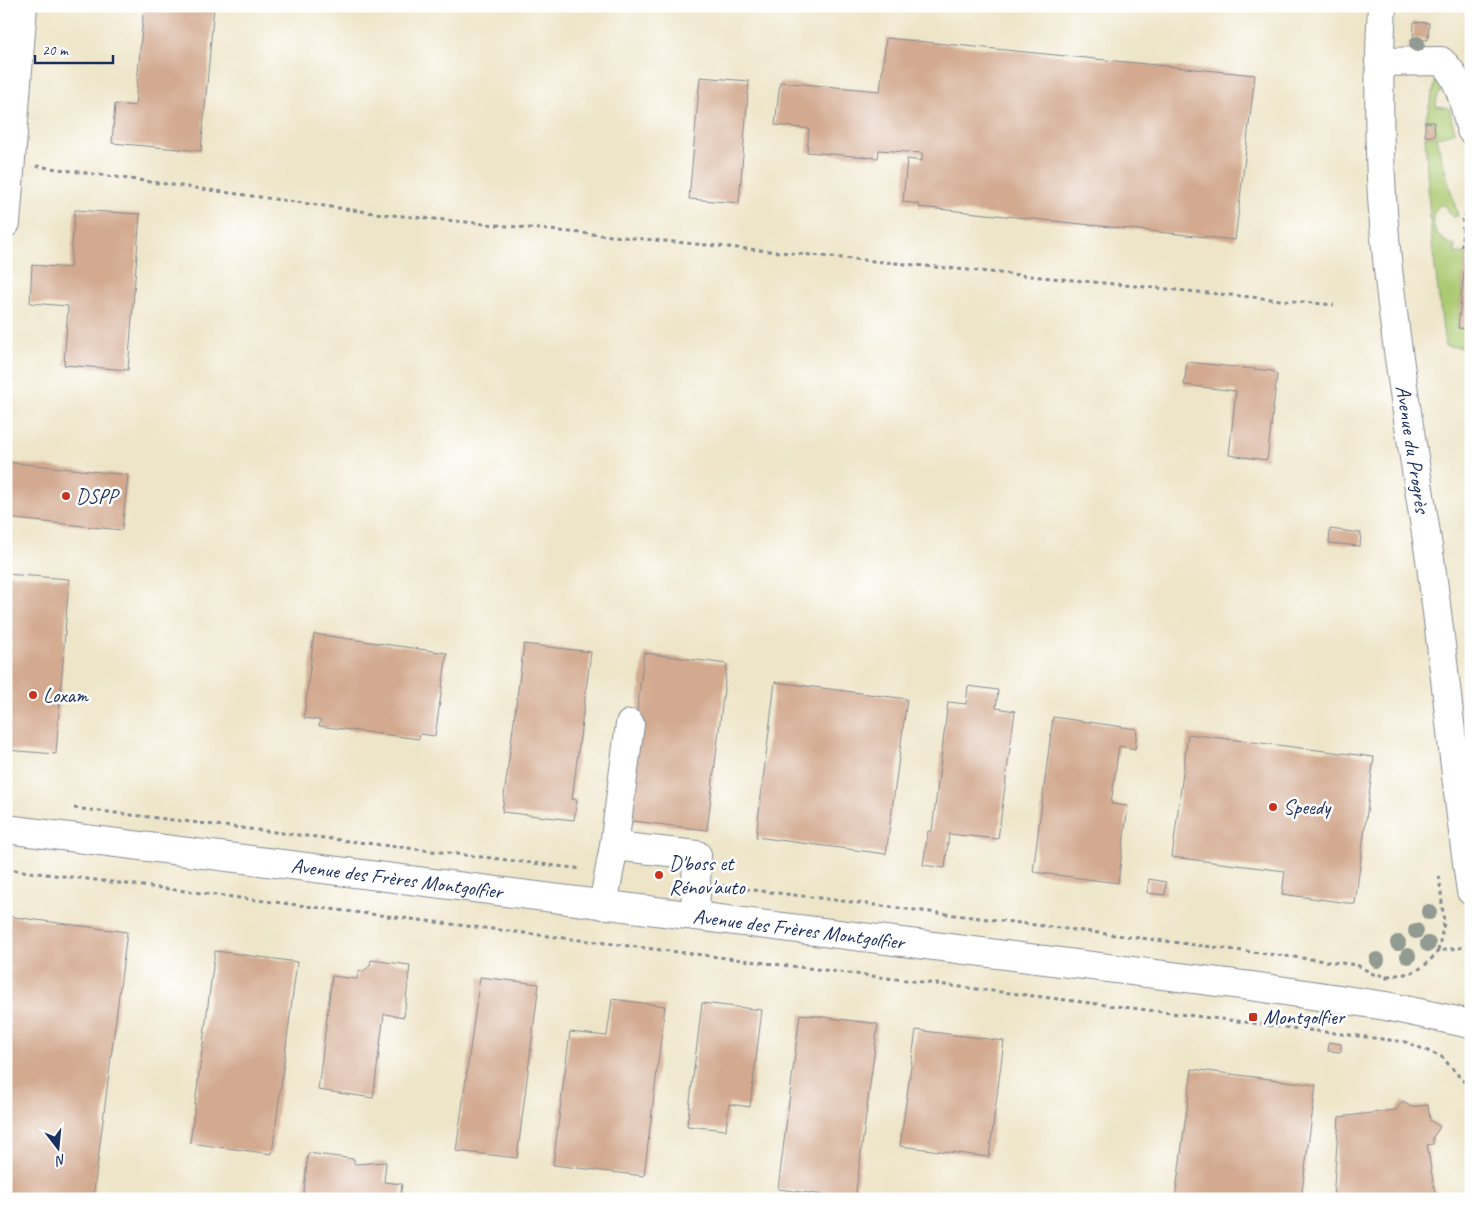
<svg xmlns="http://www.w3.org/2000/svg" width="1477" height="1205" font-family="Caveat,sans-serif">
	<rect width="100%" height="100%" fill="#fff"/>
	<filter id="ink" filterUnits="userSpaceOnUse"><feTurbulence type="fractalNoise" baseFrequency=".02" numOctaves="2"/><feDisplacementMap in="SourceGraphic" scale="10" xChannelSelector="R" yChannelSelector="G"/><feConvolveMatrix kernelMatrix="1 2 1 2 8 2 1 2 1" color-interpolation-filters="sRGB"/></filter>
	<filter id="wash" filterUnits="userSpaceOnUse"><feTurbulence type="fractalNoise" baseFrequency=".0096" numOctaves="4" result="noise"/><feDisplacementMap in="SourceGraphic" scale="20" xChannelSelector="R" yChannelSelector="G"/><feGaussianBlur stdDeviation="1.12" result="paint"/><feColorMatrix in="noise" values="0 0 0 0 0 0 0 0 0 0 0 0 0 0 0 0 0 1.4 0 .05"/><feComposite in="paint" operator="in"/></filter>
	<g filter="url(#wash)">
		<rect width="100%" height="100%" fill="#eee5c8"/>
		<!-- green -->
		<path fill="#acca72" stroke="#647c68" d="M1437,76L1444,86L1437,98L1436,106L1449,108L1455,132L1436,138L1458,216L1452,217L1446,206L1440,205C1424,219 1437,242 1455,245V253H1466L1458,328L1471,329V348L1445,346L1431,236L1425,136H1435L1434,122H1425Z"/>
		<g id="blocks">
			<!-- building -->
			<path fill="#d3aa90" d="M144,6H214L201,151L112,143L115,104L135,106Z
				M1414,22L1429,23L1428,40L1413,39Z
				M886,38L1255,75L1235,240L919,207V204L903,202L907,159L922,161V153L879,150L878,158L807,152L809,129L775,125L780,82L880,91Z
				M700,77L749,81L739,203L689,199Z
				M1425,122H1434L1435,136H1425Z
				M75,210L140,214L128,370L64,365L68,306L30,303L32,265L70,268Z
				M1468,233L1471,234V329L1458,328Z
				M1187,362L1273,371L1277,375L1267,460L1229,455L1236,391L1184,385Z
				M6,462L128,475L122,530L6,518Z
				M1330,529L1361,533L1360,546L1329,543Z
				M6,574L69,579L56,754L6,750V640L9,599L6,598Z
				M314,634L447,653L435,736L420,734L419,739L319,726L320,720L304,718Z
				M524,644L591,652L572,799L577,800L574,820L502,812Z
				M644,653L727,664L707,830L624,820Z
				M775,682L907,699L886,854L756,837Z
				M968,686L998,690L996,708L1015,711L998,839L949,834L945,868L923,865L928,831H932L948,702L966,704Z
				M1053,717L1137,729L1135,749L1119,746L1111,804L1128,806L1118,883L1033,872Z
				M1188,734L1374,757L1355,904L1282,894L1285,871L1172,857Z
				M1149,879L1166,882L1165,895L1147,893Z
				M6,916L127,932L93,1199H6Z
				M215,951L297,962L272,1154L190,1143Z
				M371,960L410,965L404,1017L384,1014L373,1098L318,1090L332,976L357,979L358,971L362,972L370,966Z
				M480,977L539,984L517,1158L456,1151Z
				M612,999L665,1006L644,1176L553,1165L570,1032L607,1036Z
				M702,1003L762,1010L750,1107L729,1104L726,1130L687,1126Z
				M800,1014L878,1024L855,1199L778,1189Z
				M916,1030L1004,1041L989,1157L900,1146Z
				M1329,1042L1341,1044V1052L1328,1051Z
				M1192,1069L1316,1085L1301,1199H1175Z
				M1403,1101L1411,1107L1428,1105L1430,1120L1440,1127L1433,1137V1144L1427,1145L1436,1199H1333L1339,1117L1396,1110Z
				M308,1153L354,1159V1164L386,1162L384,1182L402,1184L400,1199H303Z"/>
		</g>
	</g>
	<g filter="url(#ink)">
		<use href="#blocks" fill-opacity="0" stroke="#848a93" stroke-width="1"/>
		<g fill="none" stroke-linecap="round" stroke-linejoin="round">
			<defs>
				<g id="minor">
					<path id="s1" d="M1382,6C1378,79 1378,152 1384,225C1393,339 1414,453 1431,566C1446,674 1455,783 1471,891"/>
					<path d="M1379,62L1441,61C1461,78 1464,106 1471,130"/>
					<path d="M6,223L23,6"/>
					<path id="s2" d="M6,829L1258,987L1386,1006L1471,1024"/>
					<path d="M614,846L630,724"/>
					<path d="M603,905L614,846L697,855L695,916"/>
				</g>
			</defs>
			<!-- minor casing -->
			<use href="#minor" stroke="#848a93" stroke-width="30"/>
			<!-- path -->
			<path stroke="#848a93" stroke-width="3" stroke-dasharray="4 4" stroke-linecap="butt" d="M36,166L382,214L1334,305
				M1462,247L1463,216L1471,211
				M74,808L582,869
				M6,869L1406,1042L1442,1057L1467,1085L1471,1094
				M722,886L1357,965L1373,974L1387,976V981
				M1438,951L1444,923L1439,873
				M1387,976C1412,974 1422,972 1438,951L1471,946"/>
			<!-- minor -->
			<use href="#minor" stroke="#fff" stroke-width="28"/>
		</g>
		<!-- trees -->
		<g fill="#929b91">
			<circle cx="1417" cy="44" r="8"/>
			<circle cx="1429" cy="912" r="8"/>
			<circle cx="1416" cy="931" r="8"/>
			<circle cx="1398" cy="943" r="8"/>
			<circle cx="1428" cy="944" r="8"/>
			<circle cx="1408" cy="956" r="8"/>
			<circle cx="1377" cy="960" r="8"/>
		</g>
	</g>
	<!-- markers -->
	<g fill="#c8321e" stroke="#fff" stroke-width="2">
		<circle cx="66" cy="496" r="5"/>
		<circle cx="33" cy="695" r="5"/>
		<circle cx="1273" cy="807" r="5"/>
		<circle cx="659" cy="875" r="5"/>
		<rect x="1248" y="1012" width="10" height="10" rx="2.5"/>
	</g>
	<g text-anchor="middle" stroke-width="5" stroke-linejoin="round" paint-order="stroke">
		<!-- street labels -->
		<g font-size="21" fill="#1b2f5e" stroke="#fff">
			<text dy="7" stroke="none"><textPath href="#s1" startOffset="445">Avenue du Progrès</textPath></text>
			<text dy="7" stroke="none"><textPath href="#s2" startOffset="394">Avenue des Frères Montgolfier</textPath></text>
			<text dy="7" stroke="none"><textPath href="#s2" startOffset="799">Avenue des Frères Montgolfier</textPath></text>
		</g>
		<!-- poi labels -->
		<g font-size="21" fill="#1b2f5e" stroke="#fff" text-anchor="start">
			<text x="76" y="503">DSPP</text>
			<text x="43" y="702">Loxam</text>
			<text x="1283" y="814">Speedy</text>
			<text x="669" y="870">D'boss et<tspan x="669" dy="24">Rénov'auto</tspan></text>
			<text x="1263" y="1024">Montgolfier</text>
		</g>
	</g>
	<!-- margin -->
	<rect width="1477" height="1205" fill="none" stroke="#fff" stroke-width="25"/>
	<!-- north arrow -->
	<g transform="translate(58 1148) rotate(164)" stroke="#ffffff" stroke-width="4" paint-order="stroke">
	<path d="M0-4L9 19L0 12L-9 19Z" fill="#1b2f5e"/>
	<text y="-8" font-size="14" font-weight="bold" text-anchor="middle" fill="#1b2f5e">N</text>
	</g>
	<!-- scale -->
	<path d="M35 55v8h78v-8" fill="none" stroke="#1b2f5e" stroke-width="2.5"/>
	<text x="42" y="55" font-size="15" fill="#1b2f5e" stroke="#ffffff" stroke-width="4" paint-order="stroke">20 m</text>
</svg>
